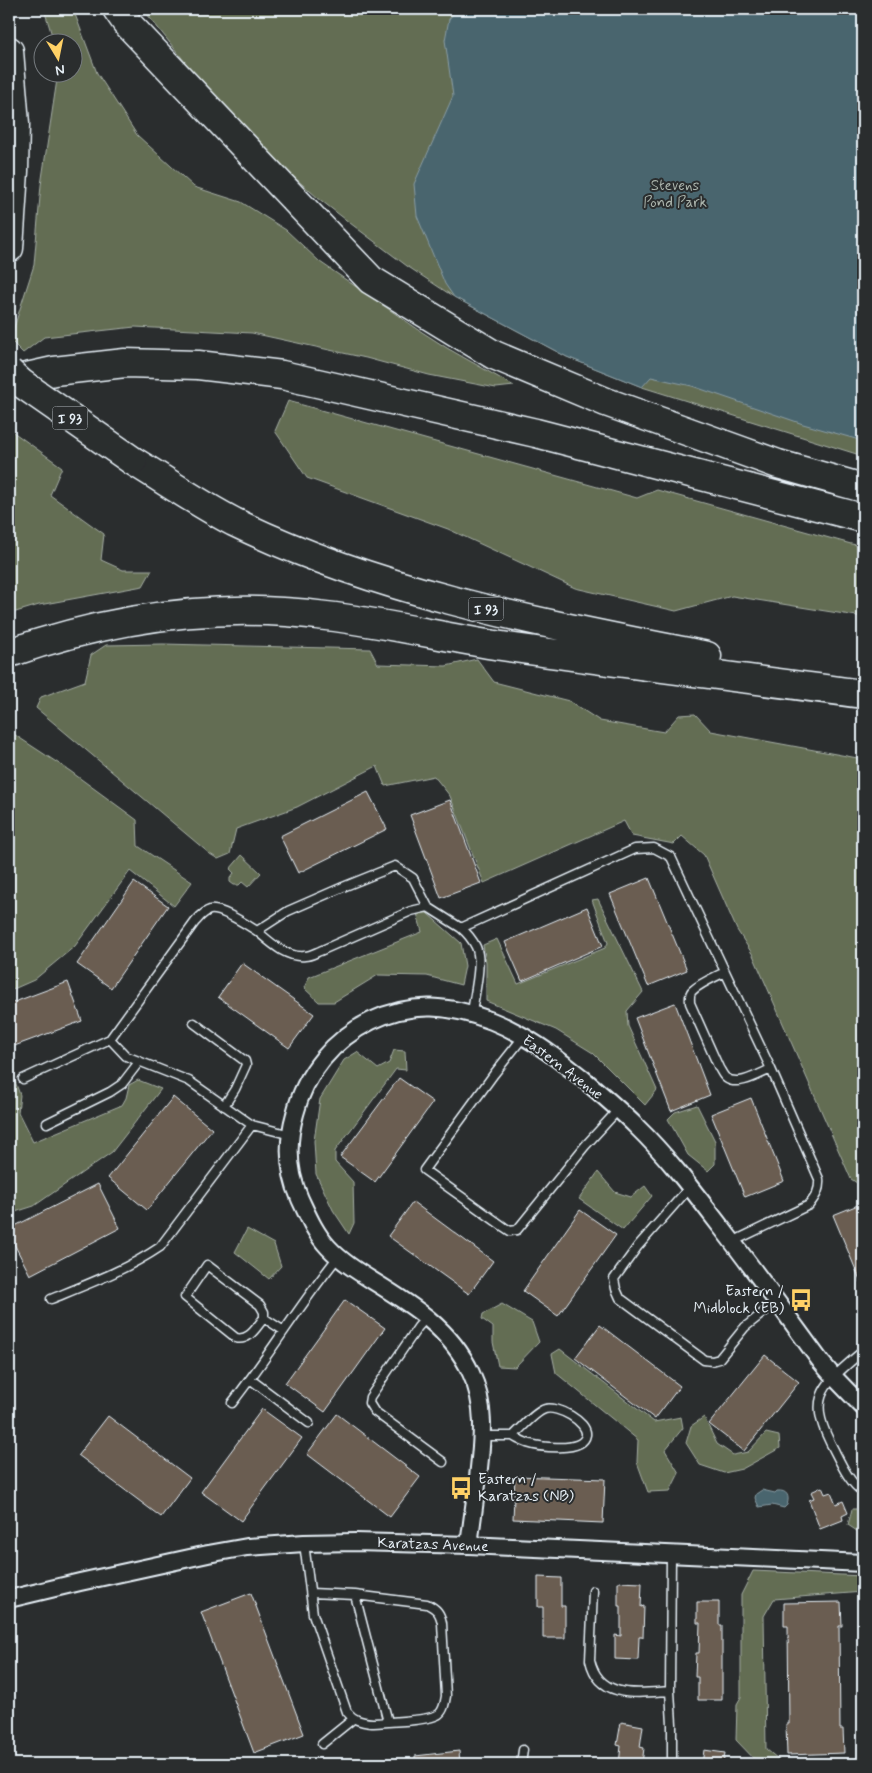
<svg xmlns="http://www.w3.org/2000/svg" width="872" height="1773" font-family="Mynerve,sans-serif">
	<rect width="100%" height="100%" fill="#2a2d2e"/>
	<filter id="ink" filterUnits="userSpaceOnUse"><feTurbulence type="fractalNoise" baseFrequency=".02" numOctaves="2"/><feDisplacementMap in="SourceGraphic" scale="10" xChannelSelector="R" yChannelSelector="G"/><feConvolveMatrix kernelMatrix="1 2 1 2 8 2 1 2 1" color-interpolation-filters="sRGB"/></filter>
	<g filter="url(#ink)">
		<!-- green -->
		<path fill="#646d53" stroke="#a6afa6" d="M44,9H73L97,73L137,135L194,187L241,202L286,230L320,262L422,332L447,348L514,386L496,388L429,375L366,358L252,333L135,327L44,337L23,353L10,340L34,265L41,185L58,73L72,72V42H54Z
			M143,9H863V456L642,387L567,357L454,297L407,266L350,223L318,198L273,159L212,96Z
			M288,401L637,498L657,490L851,544L863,546V617L732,596L676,611L575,588L448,529L307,478L275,431Z
			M9,429L62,467L50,495L104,534L101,560L123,570H152L143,586L39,605L9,614Z
			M163,644L370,649L378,664L446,666L477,659L494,682L569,701L600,721L664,732L679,715L695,714L711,731L863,759V1187L851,1179L753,955L737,930L704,855L682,836L674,844L632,836L624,821L484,883L450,796L434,776L385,786L377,766L297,807L236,829L230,854L218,859L210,854L36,708L41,697L85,681L91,655L106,645Z
			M9,731L70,771L137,820L138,846L192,882L174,906L130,871L75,946L34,980L9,991Z
			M242,855L261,873L248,887L242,882L239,885H234L230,882V878L234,873L230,869Z
			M598,899L643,992L627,1011L628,1026L657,1090L645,1105L593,1053L556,1030L486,1001V962L483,945L497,939L518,984L605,948L608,943L592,900Z
			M417,913H427L461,943L465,966L461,985L427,976L378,975L334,1002H319L304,988L309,977L422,932Z
			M394,1050L405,1051L406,1070L396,1069L335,1151V1162L353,1182L354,1223L349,1234L333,1210L316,1174L314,1141L320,1099L344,1060L357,1052L378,1069L389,1063Z
			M9,1065L20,1095L18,1112L33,1142L122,1105L126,1098L129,1085L138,1080L161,1089L112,1152L34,1206L9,1214Z
			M697,1105L715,1141V1164L708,1171L688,1155L668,1119L675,1112Z
			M598,1172L615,1192L631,1197L645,1186L652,1196L623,1230L579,1199Z
			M247,1229L274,1244L281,1266L269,1279L235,1252Z
			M502,1304L532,1322L539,1342L515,1367L498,1366L493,1342V1327L482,1319L483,1314Z
			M560,1349L654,1422L681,1417L683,1428L665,1450L679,1473L670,1491L648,1492L637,1462L638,1440L556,1373L552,1354Z
			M704,1417L717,1444L733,1455L748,1452L766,1433L779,1436L780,1448L742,1469L724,1473L700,1465L686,1443L691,1426Z
			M852,1509H863V1535L848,1525Z
			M753,1571L863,1576V1592L774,1599L764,1616L766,1749L784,1764H759L736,1740L737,1704L741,1697V1595Z"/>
		<!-- water -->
		<path fill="#4a656e" stroke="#899da5" d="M457,9H863V441L803,424L692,386L651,377L642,387L567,357L454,297L445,284L417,216L414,184L453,96L445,40L449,19Z
			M762,1490L775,1493L777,1491C787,1490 790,1496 787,1505L784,1508L772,1505L759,1507L755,1498L756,1494Z"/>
		<!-- building -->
		<path fill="#6a5d51" stroke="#e8f1f8" d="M368,792L387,829L298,873L280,836Z
			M450,800L481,883L441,898L410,815Z
			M649,878L687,970L648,986L610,894Z
			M134,882L168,906L111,988L77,964Z
			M587,907L603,946L522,981L505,942Z
			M242,963L314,1014L289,1048L218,997Z
			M68,982L82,1021L9,1048V1004Z
			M675,1003L710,1095L671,1111L635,1018Z
			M399,1078L433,1102L375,1182L340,1157Z
			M173,1097L212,1129L147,1210L108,1178Z
			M751,1098L784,1181L745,1197L711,1114Z
			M98,1184L120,1228L30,1275L9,1234V1229Z
			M413,1202L493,1261L469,1294L388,1236Z
			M863,1203V1287L833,1215Z
			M580,1210L616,1235L558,1316L523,1291Z
			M345,1300L385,1328L325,1412L285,1383Z
			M600,1325L680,1386L655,1419L575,1358Z
			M765,1355L799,1382L744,1451L709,1424Z
			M262,1409L302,1438L241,1521L201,1492Z
			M337,1414L420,1477L390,1517L307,1454Z
			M108,1416L190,1478L161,1517L78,1455Z
			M515,1476L605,1479L603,1523L513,1519Z
			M822,1487L825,1494L831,1492L836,1504L843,1501L848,1513L842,1516L843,1520L820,1529L809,1500L814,1498L811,1492Z
			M538,1577L561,1578V1606H565V1638H543V1607H538Z
			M618,1582L642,1583L641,1607L644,1606L643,1637H639L638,1660L615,1659V1635L621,1636V1606H618Z
			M251,1593L304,1734L254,1753L201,1612Z
			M697,1602H719V1625H722V1700H698V1677H695L696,1653H699L700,1623H697Z
			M841,1602L842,1626H839L840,1729H843L844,1753L787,1755L786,1724H789L788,1626H784V1603Z
			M621,1722L643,1726L640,1747L644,1748L642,1764H619L621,1746L617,1745Z
			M704,1750L725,1753L723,1764H702Z
			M459,1751L460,1764H415V1756Z"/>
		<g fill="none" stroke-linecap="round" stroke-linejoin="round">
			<defs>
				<path id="lane" d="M257,931C270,942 286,958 305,956C310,956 315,953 320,951L411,911L428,907
					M725,972C715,977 700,983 692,991C689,994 690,998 690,1003L719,1068C721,1071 723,1076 726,1078C738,1087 759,1074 771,1069
					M472,1013C474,995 483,963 476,947C472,939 467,933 461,928L635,849L654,848L671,857L771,1069L819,1179C820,1190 816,1196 809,1205L732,1242
					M194,1023L245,1061L246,1065L235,1089L224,1106
					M524,1036L494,1074L424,1170L504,1227L510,1231L517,1230L585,1146L618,1110
					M110,1039L126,1056L189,1081L252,1125L291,1135
					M23,1079L110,1039L195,922C199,918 203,912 210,910C222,908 247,925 257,931L288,911L343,887L395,866L413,878L428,907L461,928
					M47,1123L110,1092L122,1084L139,1062
					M690,1187L638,1246L614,1279L616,1289L620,1298L704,1360L712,1361L719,1359L745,1327L777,1302
					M51,1299C88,1284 126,1270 160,1247L252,1125
					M427,1317L418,1327L370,1397L369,1403L374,1411L443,1462
					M264,1318V1312L260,1305L207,1265L185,1297L236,1338C250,1341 256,1327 264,1318L284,1331
					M863,1351C821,1387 805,1397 835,1452C842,1466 850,1483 863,1492
					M250,1379L309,1423
					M232,1403C269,1356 300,1304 338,1257
					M483,1436H513C521,1429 535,1412 545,1409C557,1405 588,1422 586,1435C583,1453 539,1447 527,1443C522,1441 517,1439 513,1436
					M304,1543L313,1614L347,1712C354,1720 360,1722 372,1723C385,1722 430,1721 439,1714C444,1710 445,1702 446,1696L442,1623C440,1613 437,1609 427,1604L355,1595L311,1593
					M593,1591L590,1660C599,1700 638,1693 670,1691L671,1554
					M355,1595L388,1722
					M670,1691L672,1724V1764
					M322,1744L353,1719
					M521,1764L523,1750"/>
				<path id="street" d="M469,1545C472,1522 475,1499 478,1477C482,1441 487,1407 471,1373C451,1329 412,1305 373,1281C357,1271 341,1261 328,1247C315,1233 308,1216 300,1199C288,1172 287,1142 295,1114C305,1073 334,1039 371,1021C413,1001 450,1005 492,1021C525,1034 553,1055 581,1077C600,1093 619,1109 637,1127C668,1157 694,1192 721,1227C755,1271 788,1317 821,1362L833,1376L863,1407
					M9,1599L80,1582L208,1554L247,1547L304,1543L355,1542L469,1545L863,1563"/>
				<path id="highway" d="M117,9L126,22L371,280L494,355L606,402L778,464L863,488
					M9,51L15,124L14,171L9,248
					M9,381L54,371L125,363L198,365L282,375L536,433L863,518
					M133,461C166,481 199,504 234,522C382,594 547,624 707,656
					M9,653C110,618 219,602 326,616C380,622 434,635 488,644C613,663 738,677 863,694"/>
			</defs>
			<!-- lane casing -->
			<use href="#lane" stroke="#e8f1f8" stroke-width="11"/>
			<!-- street casing -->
			<use href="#street" stroke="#e8f1f8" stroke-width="20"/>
			<!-- highway casing -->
			<use href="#highway" stroke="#e8f1f8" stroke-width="31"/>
			<!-- lane -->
			<use href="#lane" stroke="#2a2d2e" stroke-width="8"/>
			<!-- street -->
			<use href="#street" stroke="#2a2d2e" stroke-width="16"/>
			<!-- highway -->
			<use href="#highway" stroke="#2a2d2e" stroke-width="28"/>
			<defs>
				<path id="highway-bridge" d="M9,372L21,383L133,461"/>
			</defs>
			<!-- highway-bridge casing -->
			<use href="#highway-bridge" stroke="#e8f1f8" stroke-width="31" stroke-linecap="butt"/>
			<!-- highway-bridge -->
			<use href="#highway-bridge" stroke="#2a2d2e" stroke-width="28"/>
		</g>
	</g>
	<!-- icons -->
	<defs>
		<symbol id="bus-bare" viewBox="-9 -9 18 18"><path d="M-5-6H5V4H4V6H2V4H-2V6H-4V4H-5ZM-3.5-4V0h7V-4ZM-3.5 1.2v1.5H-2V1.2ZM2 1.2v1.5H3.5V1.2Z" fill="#ffd166" stroke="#2a2d2e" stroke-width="2.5" paint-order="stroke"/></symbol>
	</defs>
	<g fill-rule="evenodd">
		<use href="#bus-bare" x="785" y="1284" width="32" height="32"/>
		<use href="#bus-bare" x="445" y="1472" width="32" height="32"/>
	</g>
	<g text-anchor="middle" stroke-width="4" stroke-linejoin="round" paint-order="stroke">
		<!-- shield labels -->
		<g fill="#2a2d2e" stroke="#afb6bb" stroke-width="1">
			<rect x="52.5" y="406.5" width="35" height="23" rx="4"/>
			<rect x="468.5" y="597.5" width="35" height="23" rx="4"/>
		</g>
		<g font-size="14" font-weight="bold" fill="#e8f1f8">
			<text x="70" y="423">I 93</text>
			<text x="486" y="614">I 93</text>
		</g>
		<!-- park labels -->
		<g font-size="15" fill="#adb6ae" stroke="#2a2d2e">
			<text x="675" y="190">Stevens<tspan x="675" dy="17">Pond Park</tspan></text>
		</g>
		<!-- street labels -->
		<g font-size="15" fill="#e8f1f8" stroke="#2a2d2e">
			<text transform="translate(563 1067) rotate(37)" y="5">Eastern Avenue</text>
			<text transform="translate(433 1544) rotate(2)" y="5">Karatzas Avenue</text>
		</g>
		<!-- poi labels -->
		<g font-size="15" fill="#e8f1f8" stroke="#2a2d2e" text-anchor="end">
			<text x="784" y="1296">Eastern /<tspan x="784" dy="17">Midblock (EB)</tspan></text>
			<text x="478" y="1484" text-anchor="start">Eastern /<tspan x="478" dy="17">Karatzas (NB)</tspan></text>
		</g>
	</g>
	<!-- margin -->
	<rect width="872" height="1773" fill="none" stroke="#2a2d2e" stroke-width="30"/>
	<rect x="15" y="15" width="842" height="1743" fill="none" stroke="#e8f1f8" stroke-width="2" filter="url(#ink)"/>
	<!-- north arrow -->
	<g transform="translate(58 58) rotate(170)"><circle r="24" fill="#2a2d2e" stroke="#767b7f"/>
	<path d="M0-4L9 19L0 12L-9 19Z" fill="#ffd166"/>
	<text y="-8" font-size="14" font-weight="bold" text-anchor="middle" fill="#e8f1f8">N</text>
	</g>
</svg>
